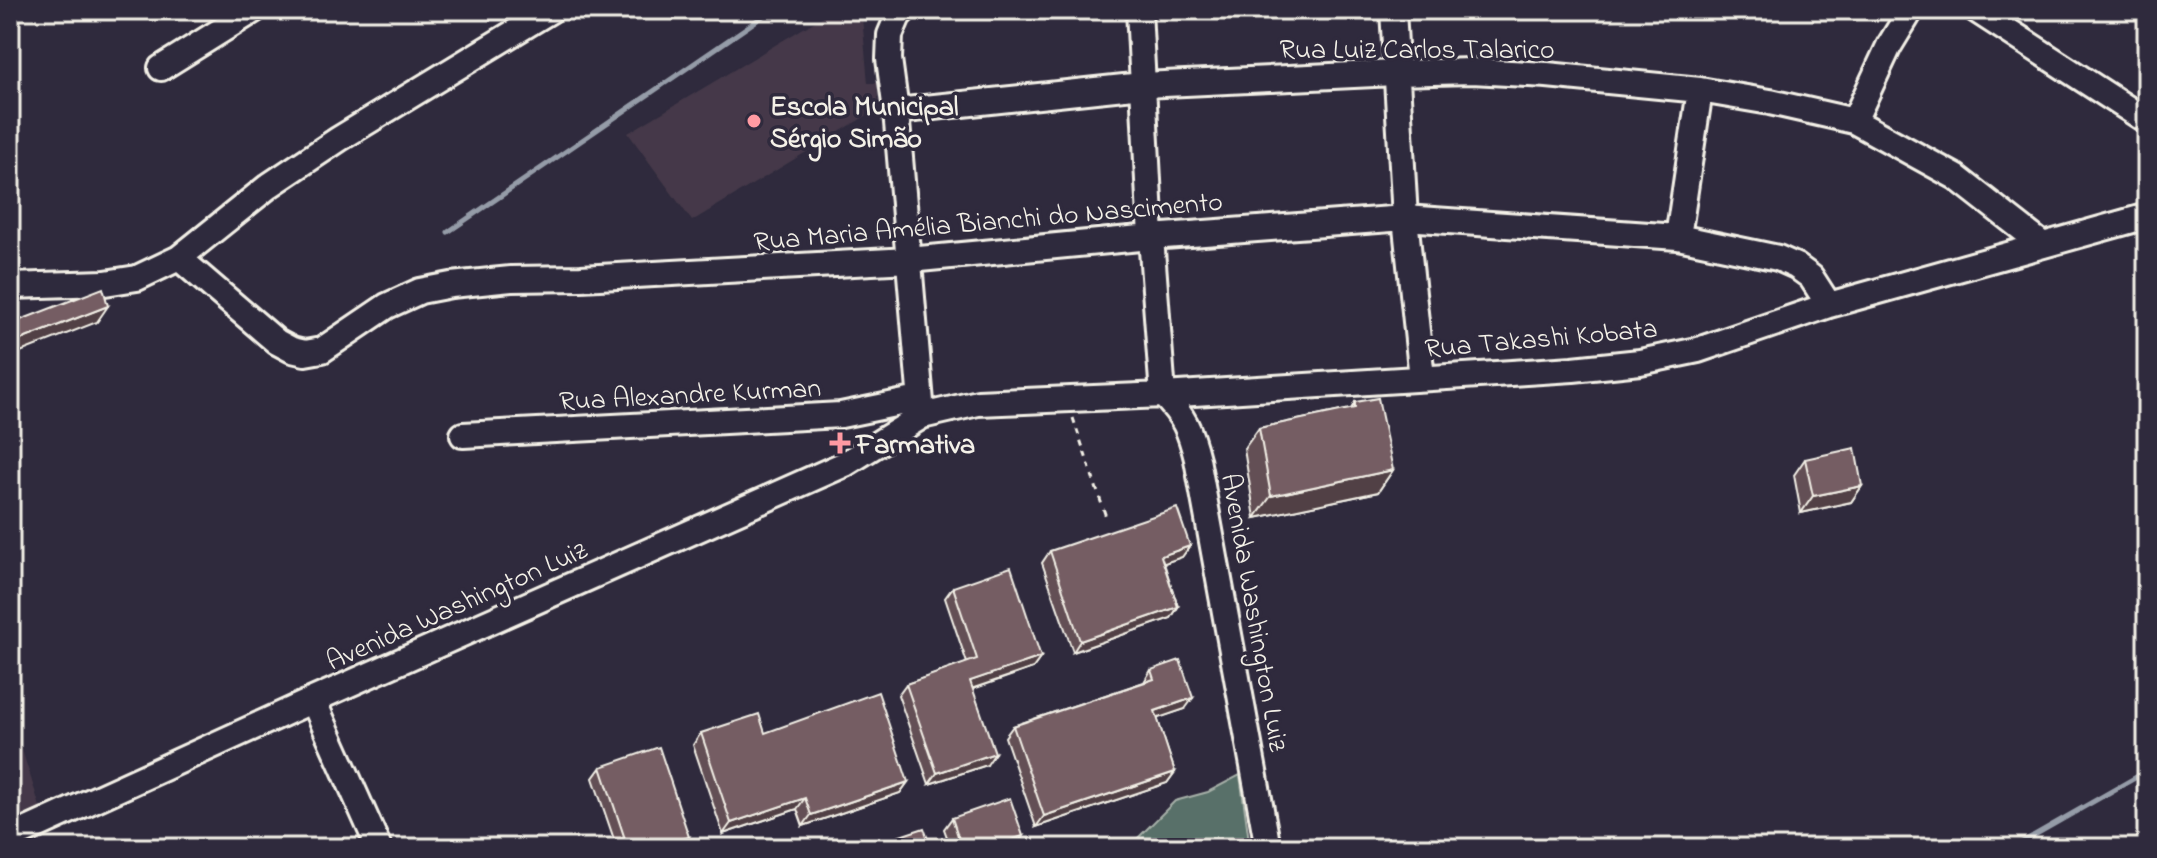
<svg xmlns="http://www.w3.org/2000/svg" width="2157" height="858" font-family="'Indie Flower',sans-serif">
	<rect width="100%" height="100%" fill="#2f2a3d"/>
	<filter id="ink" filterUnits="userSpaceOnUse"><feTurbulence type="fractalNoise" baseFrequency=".0125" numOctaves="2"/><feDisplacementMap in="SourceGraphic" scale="16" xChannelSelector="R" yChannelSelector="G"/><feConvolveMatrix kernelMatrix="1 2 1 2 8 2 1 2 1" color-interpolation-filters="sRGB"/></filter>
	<g filter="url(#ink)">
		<!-- built -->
		<path fill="#443948" d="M834,10H872L873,14L862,17L868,83H877L879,108L692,221L628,133Z
			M10,712L42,813L10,824Z"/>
		<!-- green -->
		<path fill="#596f69" stroke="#a6b0a8" stroke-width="2" d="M1240,775L1250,848H1120L1137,839L1175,801L1208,792Z"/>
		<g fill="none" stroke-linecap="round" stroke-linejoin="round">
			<!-- stream -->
			<path stroke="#959ca8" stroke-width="5" d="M448,232L772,10
				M2012,848L2147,771"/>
			<defs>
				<path id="minor" d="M904,10L898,16L890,35L889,59L896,111L922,414
					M1139,10L1151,237L1163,395C1184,416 1190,430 1197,459L1268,848
					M1393,10L1405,218L1422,378
					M1976,10L2147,121
					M161,68L254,10
					M896,111L1143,85L1395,73L1472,71L1547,75L1700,90L1770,102L1854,121L1956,177L2043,245
					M1854,121L1889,46L1911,10
					M1678,237L1700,90
					M179,258L277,342L292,350L305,353L322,350L387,306L420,291L451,285L511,279L581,278L909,260L1151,237L1405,218L1678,237L1778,258L1796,266L1811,277L1829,305
					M10,286L105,283L137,278L179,258L270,185L339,139L551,10
					M463,435L841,415L919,399
					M313,700L379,848
					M10,838L313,700L845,464L922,416L978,403L1163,395L1573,369L1640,362L1698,350L1829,305L2147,216"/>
			</defs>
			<!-- minor casing -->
			<use href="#minor" stroke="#f4f1e8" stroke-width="30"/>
			<!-- path -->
			<path stroke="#f4f1e8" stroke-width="3" stroke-dasharray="6 6" stroke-linecap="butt" d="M1073,418L1107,520"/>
			<!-- minor -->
			<use href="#minor" stroke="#2f2a3d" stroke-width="24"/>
		</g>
		<!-- wall -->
		<path fill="#645055" stroke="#f4f1e8" stroke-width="2" d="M1355,402L1393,470L1378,492L1255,518L1244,449L1259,428L1351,409Z
			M1805,459L1862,486L1851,502L1801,513L1794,475Z
			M1190,546L1182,557L1164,563L1178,607L1171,618L1073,652L1042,563L1050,551Z
			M953,587L1041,657L1033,668L973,689L987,765L929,784L898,695L906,684L967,663L945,598Z
			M1151,670L1185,709L1157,718L1175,772L1167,783L1036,827L1005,737L1013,726L1144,682Z
			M701,733H765L908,782L900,793L803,826L797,809L723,834L693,745Z
			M601,767L689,837L681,848H617L593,778Z
			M952,818L1015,847L951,848L944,829Z"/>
		<!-- shaded-wall -->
		<path fill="#514145" stroke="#f4f1e8" stroke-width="2" d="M108,306L97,322L10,356V344Z
			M1393,470L1378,492L1255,518L1271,496Z
			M1862,486L1851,502L1801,513L1813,496Z
			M1190,546L1182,557L1153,567L1161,556Z
			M1178,607L1171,618L1073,652L1080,641Z
			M1041,657L1033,668L962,692L970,681Z
			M1193,698L1185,709L1147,722L1155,711Z
			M995,753L987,765L929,784L937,773Z
			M1175,772L1167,783L1036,827L1044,816Z
			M908,782L900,793L803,826L811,815Z
			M805,798L797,809L723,834L731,823Z
			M1023,836L1015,847L1013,848H988Z
			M689,837L681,848H657Z"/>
		<!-- building -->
		<path fill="#745d63" stroke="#f4f1e8" stroke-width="2" d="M103,288L108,306L10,344V324Z
			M1378,398L1393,470L1271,496L1259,428L1355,408V402Z
			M1855,448L1862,486L1813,496L1805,459Z
			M1177,508L1190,546L1161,556L1178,607L1080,641L1050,551Z
			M1011,567L1041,657L970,681L995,753L937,773L906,684L977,659L953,587Z
			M1180,660L1193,698L1155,711L1175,772L1044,816L1013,726L1154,679L1151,670Z
			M878,692L908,782L811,815L805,798L731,823L701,733L759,714L765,733Z
			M659,747L689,837L657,848H628L601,767Z
			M1010,798L1023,836L988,848H962L952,818Z
			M924,828L931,848H864Z
			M803,844L805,848H792Z"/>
	</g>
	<!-- markers -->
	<g fill="#ff9aa2" stroke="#2f2a3d" stroke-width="3">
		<circle cx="754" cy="121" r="8"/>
		<path d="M836 431h8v8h8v8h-8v8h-8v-8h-8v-8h8z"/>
	</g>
	<g text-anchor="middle" stroke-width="7" stroke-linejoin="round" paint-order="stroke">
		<!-- street labels -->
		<g font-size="28" fill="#f4f1e8" stroke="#2f2a3d">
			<text x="1417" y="58">Rua Luiz Carlos Talarico</text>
			<text transform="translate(988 220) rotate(-5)" y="10">Rua Maria Amélia Bianchi do Nascimento</text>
			<text transform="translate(1541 337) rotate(-5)" y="10">Rua Takashi Kobata</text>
			<text transform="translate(690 393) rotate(-3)" y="10">Rua Alexandre Kurman</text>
			<text transform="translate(456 604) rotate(-24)" y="10">Avenida Washington Luiz</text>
			<text transform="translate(1256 612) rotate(80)" y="10">Avenida Washington Luiz</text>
		</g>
		<!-- poi labels -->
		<g font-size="28" font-weight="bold" fill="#f4f1e8" stroke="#2f2a3d" text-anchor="start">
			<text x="770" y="115">Escola Municipal<tspan x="770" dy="32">Sérgio Simão</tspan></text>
			<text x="856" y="453">Farmativa</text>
		</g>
	</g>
	<!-- margin -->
	<rect width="2157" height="858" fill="none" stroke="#2f2a3d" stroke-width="40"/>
	<rect x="20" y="20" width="2117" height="818" fill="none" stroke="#f4f1e8" stroke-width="3" filter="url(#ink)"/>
</svg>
